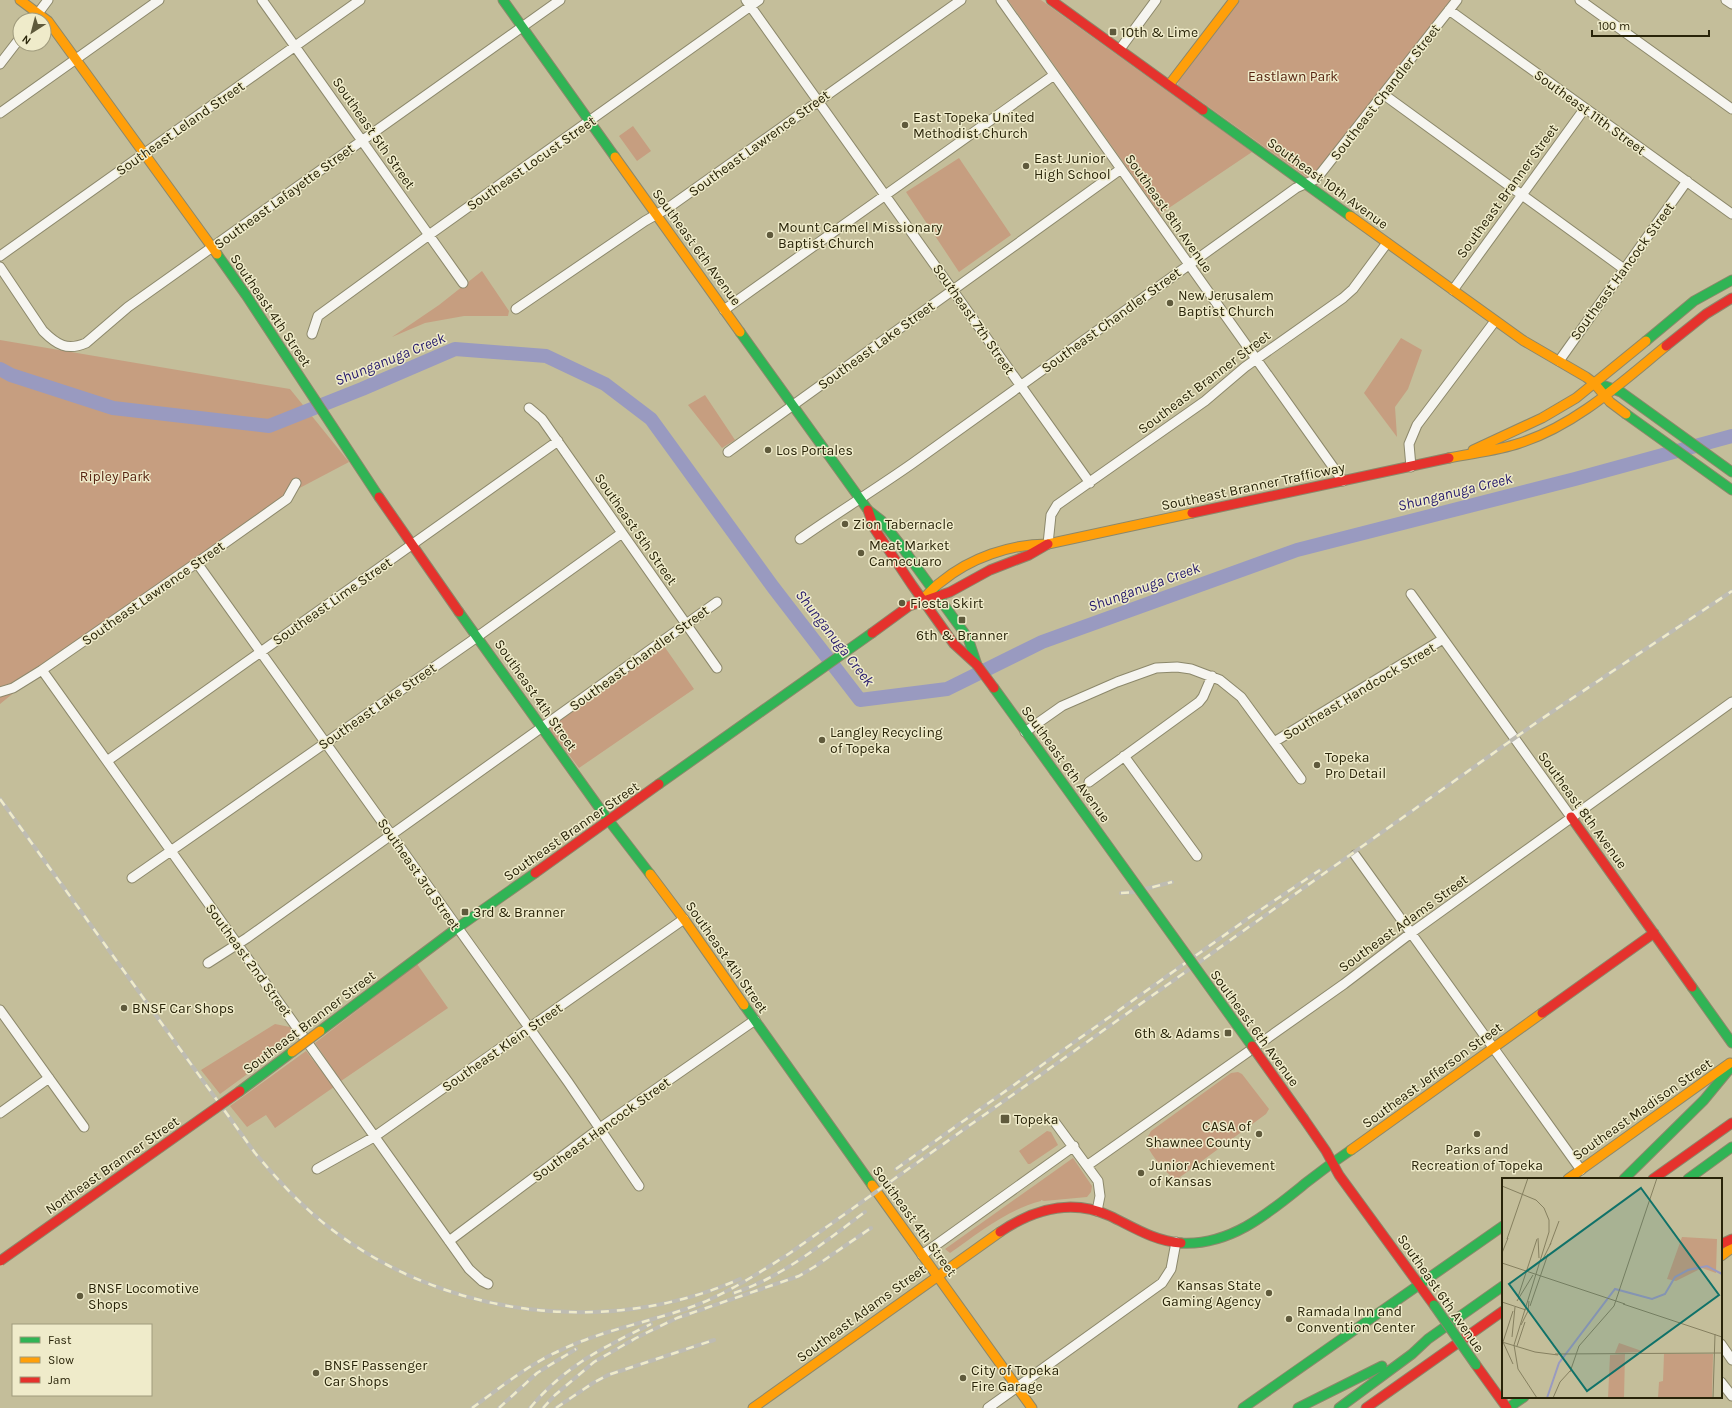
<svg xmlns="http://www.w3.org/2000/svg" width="1732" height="1408" font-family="Karla,sans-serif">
	<rect width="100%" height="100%" fill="#c4be9a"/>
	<!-- green -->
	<path fill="#c69e80" d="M1008,0H1041L1252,152L1160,214Z
		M1240,0H1451L1319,168L1308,178L1178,85L1179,77Z
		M633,126L651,151L637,161L619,136Z
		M959,158L1011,235L959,272L906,192Z
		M482,271L509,311L508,316H464L425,323L392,337L439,305Z
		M1401,338L1422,350L1408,389L1395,407L1397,437L1364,393Z
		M0,340L290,389L349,462L292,492L42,670L0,704Z
		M705,395L735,440L722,448L688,405Z
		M664,646L694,689L579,768L551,731V726Z
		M417,964L448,1008L341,1081L315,1043Z
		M275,1024L290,1027L297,1038L220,1094L201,1070Z
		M306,1051L334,1087L275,1128L266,1115L247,1127L230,1106Z
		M1238,1072L1242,1074L1269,1109L1266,1114L1176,1180C1168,1175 1148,1153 1147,1143C1146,1138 1149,1135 1151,1131L1231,1073Z
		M1047,1131L1051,1132L1058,1145L1030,1164H1028L1019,1151Z
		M1073,1158L1092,1186L1091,1192L1087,1197L1044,1201L1041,1200V1201C1006,1210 979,1233 950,1253L945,1249Z"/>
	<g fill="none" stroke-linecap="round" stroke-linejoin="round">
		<!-- river -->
		<path stroke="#999ac0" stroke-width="14" d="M0,369L11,375L113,408L269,426L362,389L455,349L546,356L605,384L651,419L773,587L860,700L947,689L1042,642L1297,550L1575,479L1732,436"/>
		<defs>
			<path id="street" d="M262,0L463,283
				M746,0L1090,483
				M1001,0L1343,481
				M1580,0L1732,109
				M1726,0L1732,4
				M1449,10L1732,214
				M33,20L48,0
				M1120,49L1156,0
				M0,64L20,38
				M1383,94L1624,269
				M0,113L159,0
				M0,256L360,0
				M0,267L43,331C57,345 67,351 86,343L128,307L560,0
				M1453,290L1585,108
				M516,309L645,221L668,208L961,0
				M724,310L1054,75
				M312,334L318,316L429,235L759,0
				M1559,361L1687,181
				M529,408L542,419L717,668
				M728,452L1121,169
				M1411,467L1409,444L1417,425L1495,321
				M800,539C837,513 876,489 913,463L1296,188L1314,180L1321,173L1457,0
				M1048,544L1051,515L1057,505L1205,401L1245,367L1343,298L1353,289L1387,243
				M197,563L568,1082L639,1186
				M1411,594L1571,817
				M42,670L469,1269L482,1281L488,1284
				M0,692L13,688L42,670L208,555L287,499L296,483
				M1025,732L1062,706L1117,682L1156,668L1177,667L1191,669L1220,680L1241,697L1301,779
				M1274,742L1443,639
				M1124,756L1197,856
				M107,761L558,441
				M1089,782L1199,702L1203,697L1212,676
				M1355,855L1581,1170
				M132,878L470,642L622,533
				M208,963L247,938L717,602
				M0,1010L84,1127
				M0,1113L49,1078
				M1054,1121L1098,1181L1100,1196L1097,1211
				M1088,1165L1344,984L1411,933L1732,702
				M317,1169L374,1137L684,919
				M449,1241L600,1128L755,1020
				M922,1255L1074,1146
				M1721,1344L1732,1360
				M1721,1382L1732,1396
				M988,1408L1162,1283L1171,1269L1176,1242"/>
			<path id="fast" d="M503,0L615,157
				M1203,110L1350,216
				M217,254L246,295L379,497
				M740,332L868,510L881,520L899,543L968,638L977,665
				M1646,341L1694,301L1732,280
				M1605,386L1621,392L1732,472
				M1626,414L1732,490
				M459,612L603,813L650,874
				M994,688L1054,771
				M659,784L872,633
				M1692,987L1732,1043
				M744,1005L872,1185
				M320,1031L457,928L535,873
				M240,1091L292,1052
				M1624,1179L1704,1100L1732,1066
				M1688,1179L1732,1147
				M1181,1243C1231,1246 1270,1212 1307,1182C1321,1171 1336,1160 1351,1150
				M1243,1408L1503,1226
				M1298,1408L1382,1366
				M1339,1408L1412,1354L1428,1339L1503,1286
				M1508,1408L1524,1397"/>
			<path id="slow" d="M20,0L48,21L217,254
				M1169,85L1234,0
				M615,157L740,332
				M1350,216L1524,341L1586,377L1594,383L1610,402L1626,414
				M1473,450L1542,418L1576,398L1646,341
				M1449,458C1473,453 1497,451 1520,443C1576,425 1622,382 1666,346
				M925,597C930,592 935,586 941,582C970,558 1010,544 1048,544L1192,513
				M650,874L686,922L744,1005
				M1351,1150L1542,1013
				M1568,1179L1730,1063
				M872,1185L1032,1408
				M1721,1256L1732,1248
				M753,1408L1000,1232"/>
			<path id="jam" d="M1051,0L1203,110
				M1666,346L1706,314L1732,298
				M379,497L459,612
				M868,510L874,528L912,585L954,644L977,665L994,688
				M1192,513L1449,458
				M872,633L909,606L950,592L990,570L1029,555L1048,544
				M1571,817L1692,987
				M535,873L659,784
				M1542,1013L1654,933
				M1304,1119L1326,1151L1339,1175L1434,1305
				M1653,1179L1732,1123
				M1000,1232C1034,1209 1071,1198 1110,1216C1133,1227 1154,1241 1181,1243
				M1721,1244L1732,1239
				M1476,1365L1507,1408
				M1366,1408L1503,1311"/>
		</defs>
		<!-- street casing -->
		<use href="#street" stroke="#8c886b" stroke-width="11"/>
		<!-- fast casing -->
		<use href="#fast" stroke="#8c886b" stroke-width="11"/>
		<!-- slow casing -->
		<use href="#slow" stroke="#8c886b" stroke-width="11"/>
		<!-- jam casing -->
		<use href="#jam" stroke="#8c886b" stroke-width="11"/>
		<!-- street -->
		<use href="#street" stroke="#f6f5f0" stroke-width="9"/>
		<!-- fast -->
		<use href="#fast" stroke="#30b455" stroke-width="9"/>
		<!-- slow -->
		<use href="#slow" stroke="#ff9f0a" stroke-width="9"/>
		<!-- jam -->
		<use href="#jam" stroke="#e5322d" stroke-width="9"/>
		<defs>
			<path id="rail" d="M0,799L255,1153C278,1180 301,1206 330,1228C445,1317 606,1338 740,1279
				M1121,893L1134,892L1172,882
				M896,1169L1250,917L1320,870
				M734,1293C783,1277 824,1242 865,1212
				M472,1408C500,1388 529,1364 561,1350C603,1330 650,1322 694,1306C728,1293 759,1273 790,1253L1540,720L1732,591
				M499,1408L537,1373L576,1349
				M530,1408C566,1365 602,1348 651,1324
				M543,1408L555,1395L594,1362L636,1338L677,1318L799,1276L814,1267L871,1228
				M556,1408L593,1383L608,1375L714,1340"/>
		</defs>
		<!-- rail casing -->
		<use href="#rail" stroke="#bebcb2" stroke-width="4"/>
		<!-- rail -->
		<use href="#rail" stroke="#efebca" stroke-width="2.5" stroke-dasharray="8" stroke-linecap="butt"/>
		<defs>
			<path id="fast-bridge" d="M1054,771L1252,1046
				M1434,1305L1476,1365"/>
			<path id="slow-bridge" d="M292,1052L320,1031"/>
			<path id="jam-bridge" d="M1252,1046L1304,1119
				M0,1261L240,1091"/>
		</defs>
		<!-- fast-bridge casing -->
		<use href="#fast-bridge" stroke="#8c886b" stroke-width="11" stroke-linecap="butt"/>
		<!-- slow-bridge casing -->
		<use href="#slow-bridge" stroke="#8c886b" stroke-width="11" stroke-linecap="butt"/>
		<!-- jam-bridge casing -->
		<use href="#jam-bridge" stroke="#8c886b" stroke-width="11" stroke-linecap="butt"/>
		<!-- fast-bridge -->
		<use href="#fast-bridge" stroke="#30b455" stroke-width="9"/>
		<!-- slow-bridge -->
		<use href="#slow-bridge" stroke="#ff9f0a" stroke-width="9"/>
		<!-- jam-bridge -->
		<use href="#jam-bridge" stroke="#e5322d" stroke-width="9"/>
	</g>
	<!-- markers -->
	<g fill="#5f5a3c" stroke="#efebca" stroke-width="1.5">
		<rect x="1109" y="28" width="8" height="8" rx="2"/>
		<circle cx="905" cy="125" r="4"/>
		<circle cx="1026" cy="166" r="4"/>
		<circle cx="770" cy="235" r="4"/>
		<circle cx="1170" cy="303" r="4"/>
		<circle cx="768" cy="450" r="4"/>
		<circle cx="845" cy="524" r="4"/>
		<circle cx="861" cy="553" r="4"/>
		<circle cx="902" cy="603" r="4"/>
		<rect x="958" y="616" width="8" height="8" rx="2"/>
		<circle cx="822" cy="740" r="4"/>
		<circle cx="1317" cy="765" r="4"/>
		<rect x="461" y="908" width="8" height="8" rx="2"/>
		<circle cx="124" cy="1008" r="4"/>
		<rect x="1224" y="1029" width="8" height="8" rx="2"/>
		<rect x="1000" y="1114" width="10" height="10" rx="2"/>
		<circle cx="1259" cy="1134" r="4"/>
		<circle cx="1477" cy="1134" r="4"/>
		<circle cx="1141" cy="1173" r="4"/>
		<circle cx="1269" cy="1293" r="4"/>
		<circle cx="80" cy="1296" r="4"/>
		<circle cx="1289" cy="1319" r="4"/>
		<circle cx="316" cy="1373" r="4"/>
		<circle cx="963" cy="1378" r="4"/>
	</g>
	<g text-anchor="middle" stroke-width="3" stroke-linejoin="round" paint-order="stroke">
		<!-- poi labels -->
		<g font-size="14" fill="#292409" stroke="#efebca" text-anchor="start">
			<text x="1121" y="37">10th &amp; Lime</text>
			<text x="913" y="122">East Topeka United<tspan x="913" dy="16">Methodist Church</tspan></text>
			<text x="1034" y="163">East Junior<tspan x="1034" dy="16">High School</tspan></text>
			<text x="778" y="232">Mount Carmel Missionary<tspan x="778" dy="16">Baptist Church</tspan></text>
			<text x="1178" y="300">New Jerusalem<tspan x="1178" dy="16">Baptist Church</tspan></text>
			<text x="776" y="455">Los Portales</text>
			<text x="853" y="529">Zion Tabernacle</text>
			<text x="869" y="550">Meat Market<tspan x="869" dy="16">Camecuaro</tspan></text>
			<text x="910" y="608">Fiesta Skirt</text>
			<text x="962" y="640" text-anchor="middle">6th &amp; Branner</text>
			<text x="830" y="737">Langley Recycling<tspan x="830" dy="16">of Topeka</tspan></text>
			<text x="1325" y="762">Topeka<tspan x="1325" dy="16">Pro Detail</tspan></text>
			<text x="473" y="917">3rd &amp; Branner</text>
			<text x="132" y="1013">BNSF Car Shops</text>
			<text x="1220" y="1038" text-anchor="end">6th &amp; Adams</text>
			<text x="1014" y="1124">Topeka</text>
			<text x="1251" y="1131" text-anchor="end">CASA of<tspan x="1251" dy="16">Shawnee County</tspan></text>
			<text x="1477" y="1154" text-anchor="middle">Parks and<tspan x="1477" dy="16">Recreation of Topeka</tspan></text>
			<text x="1149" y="1170">Junior Achievement<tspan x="1149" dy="16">of Kansas</tspan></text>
			<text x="1261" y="1290" text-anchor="end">Kansas State<tspan x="1261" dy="16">Gaming Agency</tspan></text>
			<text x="88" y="1293">BNSF Locomotive<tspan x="88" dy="16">Shops</tspan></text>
			<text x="1297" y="1316">Ramada Inn and<tspan x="1297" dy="16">Convention Center</tspan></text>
			<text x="324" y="1370">BNSF Passenger<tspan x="324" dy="16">Car Shops</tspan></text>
			<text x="971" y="1375">City of Topeka<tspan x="971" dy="16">Fire Garage</tspan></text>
		</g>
		<!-- park labels -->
		<g font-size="14" fill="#562411" stroke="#efebca">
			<text x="1293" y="81">Eastlawn Park</text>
			<text x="115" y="481">Ripley Park</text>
		</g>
		<!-- street labels -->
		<g font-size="14" fill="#292409" stroke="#efebca">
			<text transform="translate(1385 92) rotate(-52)" y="5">Southeast Chandler Street</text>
			<text transform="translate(1590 112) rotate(36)" y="5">Southeast 11th Street</text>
			<text transform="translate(180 128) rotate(-35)" y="5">Southeast Leland Street</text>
			<text transform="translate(374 133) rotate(55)" y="5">Southeast 5th Street</text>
			<text transform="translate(759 143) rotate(-36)" y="5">Southeast Lawrence Street</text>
			<text transform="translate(531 163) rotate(-35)" y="5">Southeast Locust Street</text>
			<text transform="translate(1328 183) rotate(36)" y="5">Southeast 10th Avenue</text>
			<text transform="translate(1507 191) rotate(-54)" y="5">Southeast Branner Street</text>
			<text transform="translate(284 196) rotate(-36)" y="5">Southeast Lafayette Street</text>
			<text transform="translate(1169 213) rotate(55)" y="5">Southeast 8th Avenue</text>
			<text transform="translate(697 247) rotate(54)" y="5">Southeast 6th Avenue</text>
			<text transform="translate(1622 271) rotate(-54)" y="5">Southeast Hancock Street</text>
			<text transform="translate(271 310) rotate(56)" y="5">Southeast 4th Street</text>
			<text transform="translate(974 319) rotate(55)" y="5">Southeast 7th Street</text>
			<text transform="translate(1111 320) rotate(-36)" y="5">Southeast Chandler Street</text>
			<text transform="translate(876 345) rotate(-36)" y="5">Southeast Lake Street</text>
			<text transform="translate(1204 382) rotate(-37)" y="5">Southeast Branner Street</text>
			<text transform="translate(1253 486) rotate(-12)" y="5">Southeast Branner Trafficway</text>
			<text transform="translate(636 529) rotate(55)" y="5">Southeast 5th Street</text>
			<text transform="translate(153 593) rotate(-35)" y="5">Southeast Lawrence Street</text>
			<text transform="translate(332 601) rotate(-35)" y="5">Southeast Lime Street</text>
			<text transform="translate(639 658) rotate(-36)" y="5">Southeast Chandler Street</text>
			<text transform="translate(1359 691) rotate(-31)" y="5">Southeast Handcock Street</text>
			<text transform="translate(536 695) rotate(55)" y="5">Southeast 4th Street</text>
			<text transform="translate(377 706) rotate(-35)" y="5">Southeast Lake Street</text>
			<text transform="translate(1066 764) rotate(54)" y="5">Southeast 6th Avenue</text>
			<text transform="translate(1583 810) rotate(54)" y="5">Southeast 8th Avenue</text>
			<text transform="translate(571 831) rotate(-35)" y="5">Southeast Branner Street</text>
			<text transform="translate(419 874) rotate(55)" y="5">Southeast 3rd Street</text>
			<text transform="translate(1403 923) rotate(-36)" y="5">Southeast Adams Street</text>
			<text transform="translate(727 957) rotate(55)" y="5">Southeast 4th Street</text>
			<text transform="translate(249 960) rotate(54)" y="5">Southeast 2nd Street</text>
			<text transform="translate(309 1022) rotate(-37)" y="5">Southeast Branner Street</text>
			<text transform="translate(1255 1028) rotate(54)" y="5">Southeast 6th Avenue</text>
			<text transform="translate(502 1047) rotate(-35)" y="5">Southeast Klein Street</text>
			<text transform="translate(1432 1075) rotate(-36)" y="5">Southeast Jefferson Street</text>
			<text transform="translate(1642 1109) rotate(-35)" y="5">Southeast Madison Street</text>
			<text transform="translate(601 1129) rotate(-36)" y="5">Southeast Hancock Street</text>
			<text transform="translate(112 1165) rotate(-35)" y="5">Northeast Branner Street</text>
			<text transform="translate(915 1221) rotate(54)" y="5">Southeast 4th Street</text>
			<text transform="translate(1441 1293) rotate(55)" y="5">Southeast 6th Avenue</text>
			<text transform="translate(861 1313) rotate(-36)" y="5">Southeast Adams Street</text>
		</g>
		<!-- water labels -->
		<g font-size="15" font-style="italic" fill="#251a6c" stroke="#efebca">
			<text transform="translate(390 359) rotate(-22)" y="5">Shunganuga Creek</text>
			<text transform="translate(1455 492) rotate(-14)" y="5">Shunganuga Creek</text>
			<text transform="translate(1144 587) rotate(-20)" y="5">Shunganuga Creek</text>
			<text transform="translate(835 638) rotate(52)" y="5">Shunganuga Creek</text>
		</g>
	</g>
	<!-- overview -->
	<g transform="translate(1502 1178)">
		<rect width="220" height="220" fill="#c4be9a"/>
		<path d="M180,59L215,61L214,95L200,90L174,103L165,101ZM117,165L137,172L142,174L113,175ZM123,176L122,220H106L108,177ZM162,176H211L210,220H156L157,204L161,203Z" fill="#c69e80"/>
		<path fill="none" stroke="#999ac0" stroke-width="2" d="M45,220L57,185L113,111L150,121L163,116L173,99L186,92L205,88L220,96"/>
		<path fill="none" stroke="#868060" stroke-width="1" d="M0,8L34,22L42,30L47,42V54L12,167L16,191L35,220M36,60L37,80M5,61L26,0M48,67L57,43M0,75L6,60M41,81L49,65M0,85L123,126M16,119L35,61M15,123L31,97M0,124L24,132M121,126L220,159M28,128L46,76M19,147L26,133L27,123M10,159L13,129M0,164L33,174L56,177M1,164L11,133M1,164L11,186M15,168L23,144M53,176L220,175M68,194L77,168L112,128L155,0M51,220L58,204L68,193M211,220L213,156"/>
		<path fill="#107269" fill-opacity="0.15" stroke="#107269" stroke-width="2" d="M139,10L217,117L85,213L7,106Z"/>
		<rect width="220" height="220" fill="none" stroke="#292409" stroke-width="2"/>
	</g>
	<!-- legend -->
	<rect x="12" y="1324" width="140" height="72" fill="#efebca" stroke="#a09b7d"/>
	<rect x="20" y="1337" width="20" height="6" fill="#30b455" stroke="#a09b7d"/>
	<text x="48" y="1344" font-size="12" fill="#292409">Fast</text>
	<rect x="20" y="1357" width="20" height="6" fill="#ff9f0a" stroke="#a09b7d"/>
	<text x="48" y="1364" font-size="12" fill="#292409">Slow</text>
	<rect x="20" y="1377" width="20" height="6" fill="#e5322d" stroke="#a09b7d"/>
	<text x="48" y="1384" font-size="12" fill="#292409">Jam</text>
	<!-- north arrow -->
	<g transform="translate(32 32) rotate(216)"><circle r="19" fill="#efebca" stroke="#a09b7d"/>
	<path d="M0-3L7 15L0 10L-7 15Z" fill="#5f5a3c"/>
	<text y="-6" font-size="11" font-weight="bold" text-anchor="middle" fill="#292409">N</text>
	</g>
	<!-- scale -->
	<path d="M1592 30v6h117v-6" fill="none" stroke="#292409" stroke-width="2"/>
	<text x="1598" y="30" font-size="12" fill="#292409" stroke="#efebca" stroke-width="3" paint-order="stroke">100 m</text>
</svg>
